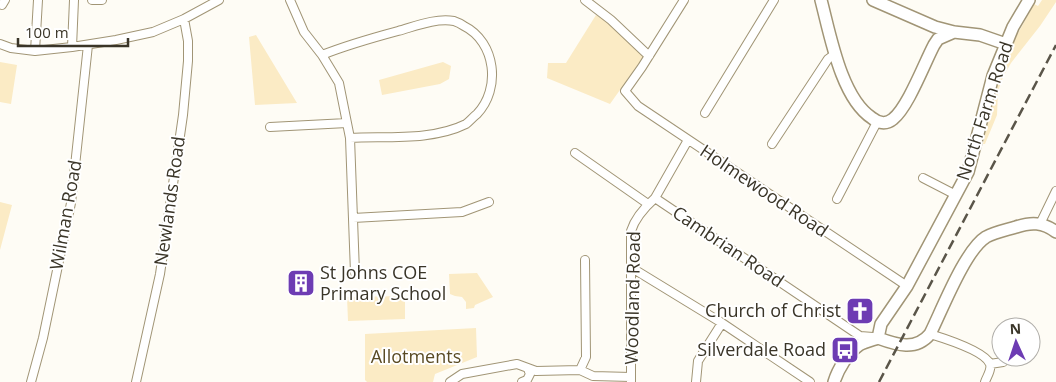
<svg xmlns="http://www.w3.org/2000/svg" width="1056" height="382" font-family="'Open Sans',sans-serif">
	<rect width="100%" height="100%" fill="#fefcf5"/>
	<!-- green -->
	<path fill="#fbebc5" d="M1042,0H1056V2L1040,26L1011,63L1003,77L998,91L997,115L985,144H983L997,72L1034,4L1038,6Z
		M596,15L608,22L644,56L610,104L547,78L548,63H566Z
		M256,35L297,103L255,105L249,37Z
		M0,62L17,65L11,104L0,102Z
		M443,62L451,66L449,79L440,84L382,95L379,80Z
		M0,202L12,205L0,250Z
		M477,273L493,297L475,305L474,308L466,309V302L462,297L455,296L450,294L449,274Z
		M405,296V319L348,321L347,297Z
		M476,328L477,357L435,374L433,382H367L365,380V334Z"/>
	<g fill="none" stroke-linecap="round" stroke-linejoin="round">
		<defs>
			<path id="street" d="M92,0H102
				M290,0L304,32L322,55L339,83L350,138L355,273
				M585,0L611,20L649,56
				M684,0L642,67L625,91L638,106L907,286
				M2,5L5,0
				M0,44L11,48L35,51L72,47L116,40L153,32L184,19L219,0
				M72,47L74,0
				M35,51L38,0
				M322,55C347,45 372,38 398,31C416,26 435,18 454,21C457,22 461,24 464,26C496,42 501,89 477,114C473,117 470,121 466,124C432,141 386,136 350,138
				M705,113L774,0
				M270,127L347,123
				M772,144L828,59L835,54
				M575,153L648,204
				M923,178L956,195
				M655,198L860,336L873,337
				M837,199L877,122
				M353,218L462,212L489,202
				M1040,224L1056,191
				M632,268L722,323L810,382
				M930,334C943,338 985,351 990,364C992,370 987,376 985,382
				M990,364L1003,362
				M580,370L586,357L585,260
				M31,382L43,338L71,203L88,45
				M136,382L160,274L183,115L188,61V41L184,19
				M450,382L462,374L517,364L536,371L580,370L593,376L631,377
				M522,382L527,380L530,374L528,369
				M631,382V231C635,218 645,207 655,198L688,140
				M696,382L698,361L722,323"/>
			<path id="secondary" d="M821,0C830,34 841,98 872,118C878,123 886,125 893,119C908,107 924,64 934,45L938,39L954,32
				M873,0L935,27L954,32L980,35L1006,44
				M878,338L881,324L907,286L968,172L993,76L1013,27L1029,0
				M878,338C897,345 916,351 930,334C942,310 965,250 986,237C995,232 1006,230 1016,227C1031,222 1043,222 1056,232
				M834,382C838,369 848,353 859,345C864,342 872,340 878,338"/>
		</defs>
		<!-- street casing -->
		<use href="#street" stroke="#a19576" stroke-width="10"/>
		<!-- secondary casing -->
		<use href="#secondary" stroke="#a19576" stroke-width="14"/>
		<!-- street -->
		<use href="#street" stroke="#fff" stroke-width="8"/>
		<!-- secondary -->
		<use href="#secondary" stroke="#fff" stroke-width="11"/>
		<!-- rail -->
		<path stroke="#5a5549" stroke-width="2.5" stroke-dasharray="10 5" stroke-linecap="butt" d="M879,382L1056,45"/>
	</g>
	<!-- icons -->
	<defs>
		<symbol id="building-square" viewBox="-11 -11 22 22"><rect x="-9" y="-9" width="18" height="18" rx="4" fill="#6d3cb3" stroke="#fff"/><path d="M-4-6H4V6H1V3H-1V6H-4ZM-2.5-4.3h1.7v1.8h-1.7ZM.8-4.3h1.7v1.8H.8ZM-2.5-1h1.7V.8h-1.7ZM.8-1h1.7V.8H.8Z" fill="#fff"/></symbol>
		<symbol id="church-square" viewBox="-11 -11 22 22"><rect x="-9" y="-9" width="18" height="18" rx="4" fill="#6d3cb3" stroke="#fff"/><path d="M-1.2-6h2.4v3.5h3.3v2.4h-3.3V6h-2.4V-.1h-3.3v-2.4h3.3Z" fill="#fff"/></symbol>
		<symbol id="bus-square" viewBox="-11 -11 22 22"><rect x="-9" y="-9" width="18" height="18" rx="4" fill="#6d3cb3" stroke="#fff"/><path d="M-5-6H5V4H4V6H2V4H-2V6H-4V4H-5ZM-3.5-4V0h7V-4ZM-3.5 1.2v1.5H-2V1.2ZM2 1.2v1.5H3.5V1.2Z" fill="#fff"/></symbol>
	</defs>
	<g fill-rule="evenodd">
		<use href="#building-square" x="285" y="267" width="32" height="32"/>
		<use href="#church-square" x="844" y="295" width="32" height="32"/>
		<use href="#bus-square" x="829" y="334" width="32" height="32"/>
	</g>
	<g text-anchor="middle" stroke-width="4" stroke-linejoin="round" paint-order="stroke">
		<!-- street labels -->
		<g font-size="18" fill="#3a3528" stroke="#fff">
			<text transform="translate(985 111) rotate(-72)" y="6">North Farm Road</text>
			<text transform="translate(764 191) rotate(34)" y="6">Holmewood Road</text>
			<text transform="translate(170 201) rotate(-82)" y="6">Newlands Road</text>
			<text transform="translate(66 215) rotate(-80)" y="6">Wilman Road</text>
			<text transform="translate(728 247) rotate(34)" y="6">Cambrian Road</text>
			<text transform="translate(633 298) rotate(-89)" y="6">Woodland Road</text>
		</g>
		<!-- poi labels -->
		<g font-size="18" fill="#3a3528" stroke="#fff" text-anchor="end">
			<text x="320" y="279" text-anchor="start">St Johns COE<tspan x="320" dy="21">Primary School</tspan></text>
			<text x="841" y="317">Church of Christ</text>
			<text x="826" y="356">Silverdale Road</text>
		</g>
		<!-- park labels -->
		<g font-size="18" fill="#5a4b24" stroke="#fff">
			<text x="416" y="363">Allotments</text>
		</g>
	</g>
	<!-- north arrow -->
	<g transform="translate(1016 342) rotate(357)"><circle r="24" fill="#ffffff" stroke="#b0aea9"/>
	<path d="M0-4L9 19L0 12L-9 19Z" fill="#6d3cb3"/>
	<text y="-8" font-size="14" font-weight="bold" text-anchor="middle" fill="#3a3528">N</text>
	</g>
	<!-- scale -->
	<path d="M18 38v8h110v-8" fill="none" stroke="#3a3528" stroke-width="2.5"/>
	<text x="25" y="38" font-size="15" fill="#3a3528" stroke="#ffffff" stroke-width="4" paint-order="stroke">100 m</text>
</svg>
